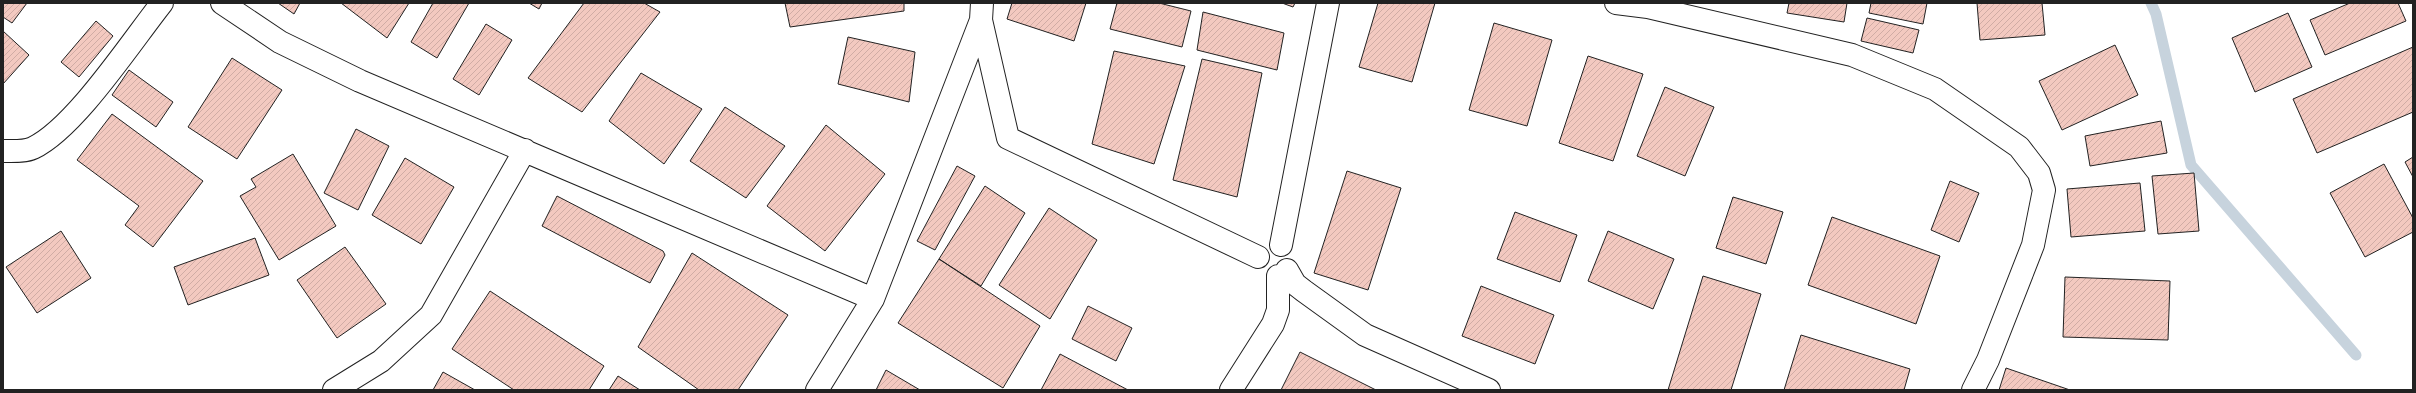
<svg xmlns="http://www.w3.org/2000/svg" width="2416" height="393" font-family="Overpass,sans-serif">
	<defs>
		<pattern id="building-hatch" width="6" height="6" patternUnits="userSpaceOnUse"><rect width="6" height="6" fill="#f3c9c0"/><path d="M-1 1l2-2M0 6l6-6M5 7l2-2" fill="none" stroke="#d0aca5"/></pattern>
	</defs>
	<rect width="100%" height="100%" fill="#fff"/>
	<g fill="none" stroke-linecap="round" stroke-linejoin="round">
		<!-- stream -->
		<path stroke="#c7d3dd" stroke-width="11" d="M2151,3L2156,14L2191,165L2356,355"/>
	</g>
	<!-- building -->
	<path fill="url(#building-hatch)" stroke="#222" d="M3,3H27L12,23L3,17Z
		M278,3H300L294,14Z
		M341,3H409L387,38Z
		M433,3H469L437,58L411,42Z
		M529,3H542L539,9Z
		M584,3H644L660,12L582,112L528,78Z
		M785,3H904V11L790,27Z
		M1012,3H1086L1074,41L1007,19Z
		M1117,3H1159L1191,11L1182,47L1110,29Z
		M1282,3H1295L1293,7Z
		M1378,3H1435L1412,82L1359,67Z
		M1789,3H1847L1844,22L1787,13Z
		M1871,3H1927L1923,24L1869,13Z
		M1977,3H2042L2045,35L1980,40Z
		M2350,3H2398L2406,21L2325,55L2310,20Z
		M1203,12L1284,33L1277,70L1197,50Z
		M2288,13L2312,67L2255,92L2232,38Z
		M1867,18L1919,30L1913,53L1861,41Z
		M96,21L113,36L79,77L61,62Z
		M1494,23L1552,40L1527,126L1469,110Z
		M486,24L512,40L479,95L453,79Z
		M3,31L29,55L3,84Z
		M848,37L915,52L909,102L838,84Z
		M2115,45L2138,95L2062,130L2039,81Z
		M2413,47V112L2317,153L2293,99Z
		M1114,51L1185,66L1154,164L1092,144Z
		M1588,56L1643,74L1613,161L1559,143Z
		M232,58L282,90L237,159L188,127Z
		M1202,59L1262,73L1237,197L1173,180Z
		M129,70L173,102L156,127L112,95Z
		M641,73L702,109L664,164L609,121Z
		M1665,87L1714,107L1685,176L1637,156Z
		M725,107L785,146L746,198L690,161Z
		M112,114L203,181L153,247L125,225L139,206L77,160Z
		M2161,121L2167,153L2090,166L2085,136Z
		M826,125L885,174L825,251L767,206Z
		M356,129L389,146L358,210L324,193Z
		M293,154L336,226L279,260L240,196L256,187L251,179Z
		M2413,157V177L2405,162Z
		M405,158L454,187L421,244L372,215Z
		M2384,164L2413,218V232L2365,257L2330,193Z
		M957,166L975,176L935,250L917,241Z
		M1347,171L1401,188L1368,290L1314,273Z
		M2194,173L2199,231L2158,234L2152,176Z
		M1950,181L1979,193L1959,242L1931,230Z
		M2140,183L2145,231L2071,237L2067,189Z
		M985,186L1025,213L981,286L939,259Z
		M557,196L663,251L665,255L650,283L542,226Z
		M1733,197L1783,212L1766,264L1716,248Z
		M1049,208L1097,240L1050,319L999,285Z
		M1515,212L1577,235L1560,282L1497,259Z
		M1832,217L1940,256L1916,324L1808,285Z
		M61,231L91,278L37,313L6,267Z
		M1608,231L1674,259L1653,309L1588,281Z
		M255,238L269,275L188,305L174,267Z
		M345,247L386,304L337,338L297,280Z
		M692,253L788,315L738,390H699L638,347Z
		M939,259L1040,326L1003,388L898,323Z
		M1703,276L1761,294L1731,390H1668Z
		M2065,277L2170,281L2168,340L2063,337Z
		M1481,286L1554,315L1535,364L1462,336Z
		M490,291L604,366L589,390H514L452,349Z
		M1088,306L1132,328L1116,361L1072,339Z
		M1801,335L1910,369L1904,390H1784Z
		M1300,352L1376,390H1281Z
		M1060,354L1128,390H1041Z
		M2006,368L2070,390H1999Z
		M886,370L920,390H876Z
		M443,372L475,390H433Z
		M618,376L640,390H609Z"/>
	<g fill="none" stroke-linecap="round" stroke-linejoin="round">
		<defs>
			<path id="minor" d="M222,3L280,42L360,81L873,299
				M1616,3L1648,7L1852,55L1935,89L2019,147L2039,173L2044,190L2033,245L1988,360L1973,390
				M981,20L1008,138L1258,257
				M3,151C12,151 25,152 33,148C75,128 131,42 162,3
				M1281,245L1328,3
				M1287,270L1295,284L1304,291L1365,335L1489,390
				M334,390L381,361L431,315L525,150
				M817,390L873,299L981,20L982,3
				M1231,390L1273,324L1278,310V276"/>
		</defs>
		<!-- minor casing -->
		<use href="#minor" stroke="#222" stroke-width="24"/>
		<!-- minor -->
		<use href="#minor" stroke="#fff" stroke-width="22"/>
	</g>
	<!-- border -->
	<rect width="2416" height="393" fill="none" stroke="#222222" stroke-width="8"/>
</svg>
